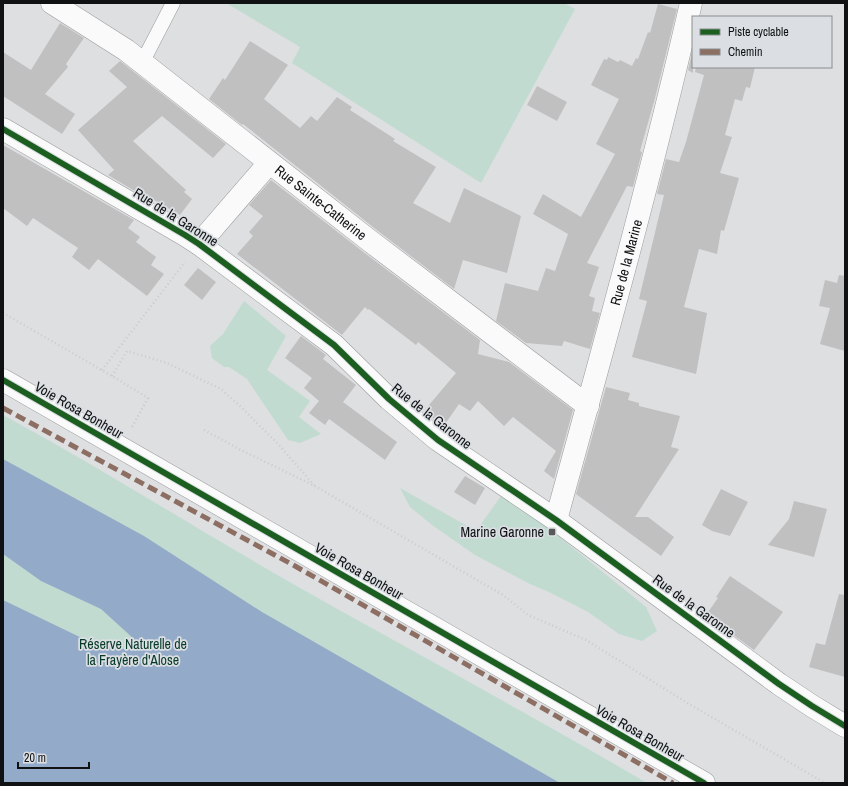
<svg xmlns="http://www.w3.org/2000/svg" width="848" height="786" font-family="'Archivo Narrow',sans-serif">
	<rect width="100%" height="100%" fill="#dddfe1"/>
	<!-- green -->
	<path fill="#c2dbd0" d="M226,3H473L475,4L476,3H564L575,9L481,183L292,63L300,47Z
		M244,301L286,336L267,370L310,401L299,417L321,434L300,443L288,440L247,379L229,367H224L212,358L210,346L223,334Z
		M3,415C99,467 192,526 286,580C406,648 528,713 647,783H3Z
		M400,488L476,531L501,496L547,527L646,607L657,631L642,641L619,634L588,612L549,592L530,584L475,555L432,525L410,507Z"/>
	<!-- water -->
	<path fill="#94aac9" d="M3,459L144,536L262,612L560,783H3V600L86,640L128,650L135,640L101,609L41,581L3,554Z"/>
	<!-- building -->
	<path fill="#c0c0c0" d="M658,4L677,9L655,98L640,151L642,152L633,187L627,186L587,263L599,267L589,296L595,298L592,311L600,313L590,349L564,341L562,346L526,343L496,321L505,283L538,291L546,268L555,271L568,234L533,214L543,194L581,217L615,154L596,144L619,99L591,85L604,59L607,60L608,57L618,62L620,60L632,66L636,58L638,59L648,32L650,33Z
		M60,23L84,38L66,64L68,67L45,94L75,114L62,134L3,96V52L31,70Z
		M250,41L288,65L264,99L300,128L311,116L317,121L337,97L352,107L350,110L395,139L393,141L436,167L413,203L450,223L464,188L521,216L507,273L463,260L454,289L378,231L243,124L242,125L209,99L223,78L225,80Z
		M693,49V73L688,70Z
		M120,61L226,144L213,158L162,116L133,141L186,190L184,192L192,199L180,215L149,197L148,199L108,175L114,170L78,130L127,87L109,71Z
		M696,67H755L750,88L746,87L742,101L735,99L725,135L732,137L720,173L739,178L724,231L721,230L717,254L699,249L684,307L707,313L696,374L632,357L647,301L639,299L664,195L657,194L666,159L679,162L686,142L704,75L695,72Z
		M537,86L567,102L557,121L527,105Z
		M3,145L134,220L128,228L140,237L136,242L156,257L151,265L164,274L147,296L98,259L89,270L72,257L78,248L33,218L27,226L3,208Z
		M271,180L362,251L480,340L478,354L509,362L573,410L554,479L544,471L556,451L513,417L504,426L478,401L470,411L459,404L443,427L424,411L456,373L418,342L416,345L369,309L368,310L365,307L342,335L237,254L253,236L249,232L263,216L249,205Z
		M198,268L216,282L202,300L184,285Z
		M839,275L845,276V351L820,344L830,308L819,306L825,280L837,283Z
		M301,336L326,355L323,359L356,385L343,402L397,442L385,460L329,419L325,425L309,413L319,401L304,388L312,378L285,358Z
		M606,387L630,393L628,400L639,403V406L680,416L671,447L679,449L635,517H648L674,537L661,556L576,494Z
		M465,476L485,488L475,505L454,492Z
		M721,489L748,502L730,536L712,531L702,525Z
		M794,501L827,509L814,557L768,545L789,519Z
		M730,576L783,612L754,650L706,615L718,598L716,597Z
		M839,594L845,595V677L809,667L816,643L825,645Z"/>
	<g fill="none" stroke-linecap="round" stroke-linejoin="round">
		<defs>
			<path id="service" d="M142,63L173,3"/>
			<g id="minor">
				<path id="s1" d="M52,3L126,50L370,241L588,406"/>
				<path d="M3,129L185,235L199,244L334,345L389,399L438,440L556,520L779,684L812,706L845,726"/>
				<path d="M199,244L269,163"/>
				<path id="s2" d="M556,520C603,349 651,177 691,3"/>
			</g>
			<path id="tertiary" d="M3,380L704,783"/>
		</defs>
		<!-- service casing -->
		<use href="#service" stroke="#989a9c" stroke-width="15"/>
		<!-- minor casing -->
		<use href="#minor" stroke="#989a9c" stroke-width="23"/>
		<!-- tertiary casing -->
		<use href="#tertiary" stroke="#989a9c" stroke-width="23"/>
		<!-- path -->
		<path stroke="#cbcbcc" stroke-width="2.5" stroke-dasharray="1 3" stroke-linecap="butt" d="M3,313L112,376L148,398L132,427
			M102,370L185,262
			M112,376L127,351L167,363L221,389L240,406L278,444L314,485
			M204,430L239,449L315,486L503,595L528,615L586,640L689,704L825,783"/>
		<!-- service -->
		<use href="#service" stroke="#fafafa" stroke-width="14"/>
		<!-- minor -->
		<use href="#minor" stroke="#fafafa" stroke-width="22"/>
		<!-- tertiary -->
		<use href="#tertiary" stroke="#fafafa" stroke-width="22"/>
		<!-- quiet -->
		<path stroke="#8d6e63" stroke-width="5" stroke-dasharray="10 5" stroke-linecap="butt" d="M3,408L295,566L673,783"/>
		<defs>
			<path id="cycleway" d="M3,129L185,235L199,244L334,345L389,399L438,440L556,520L779,684L812,706L845,726
				M3,380L704,783"/>
		</defs>
		<!-- cycleway casing -->
		<use href="#cycleway" stroke="#dbdfe3" stroke-width="8"/>
		<!-- cycleway -->
		<use href="#cycleway" stroke="#1b5e20" stroke-width="6"/>
	</g>
	<!-- markers -->
	<rect fill="#57595a" stroke="#dbdfe3" stroke-width="1.5" x="548" y="528" width="8" height="8" rx="2"/>
	<g text-anchor="middle" stroke-width="3.5" stroke-linejoin="round" paint-order="stroke">
		<!-- street labels -->
		<g font-size="14" fill="#0f1112" stroke="#dbdfe3">
			<text dy="5" stroke="none"><textPath href="#s1" startOffset="335">Rue Sainte-Catherine</textPath></text>
			<text transform="translate(176 217) rotate(32)" y="5">Rue de la Garonne</text>
			<text dy="5" stroke="none"><textPath href="#s2" startOffset="267">Rue de la Marine</textPath></text>
			<text transform="translate(79 410) rotate(30)" y="5">Voie Rosa Bonheur</text>
			<text transform="translate(432 416) rotate(38)" y="5">Rue de la Garonne</text>
			<text transform="translate(359 571) rotate(30)" y="5">Voie Rosa Bonheur</text>
			<text transform="translate(694 606) rotate(36)" y="5">Rue de la Garonne</text>
			<text transform="translate(640 733) rotate(30)" y="5">Voie Rosa Bonheur</text>
		</g>
		<!-- poi labels -->
		<g font-size="14" fill="#0f1112" stroke="#dbdfe3" text-anchor="end">
			<text x="544" y="537">Marine Garonne</text>
		</g>
		<!-- park labels -->
		<g font-size="14" fill="#063a27" stroke="#dbdfe3">
			<text x="133" y="649">Réserve Naturelle de<tspan x="133" dy="16">la Frayère d'Alose</tspan></text>
		</g>
	</g>
	<!-- border -->
	<rect width="848" height="786" fill="none" stroke="#0f1112" stroke-width="8"/>
	<!-- legend -->
	<rect x="692" y="16" width="140" height="52" fill="#dbdfe3" stroke="#898d8f"/>
	<rect x="700" y="29" width="20" height="6" fill="#1b5e20" stroke="#898d8f"/>
	<text x="728" y="36" font-size="12" fill="#0f1112">Piste cyclable</text>
	<rect x="700" y="49" width="20" height="6" fill="#8d6e63" stroke="#898d8f"/>
	<text x="728" y="56" font-size="12" fill="#0f1112">Chemin</text>
	<!-- scale -->
	<path d="M18 762v6h71v-6" fill="none" stroke="#0f1112" stroke-width="2"/>
	<text x="24" y="762" font-size="12" fill="#0f1112" stroke="#dbdfe3" stroke-width="3" paint-order="stroke">20 m</text>
</svg>
